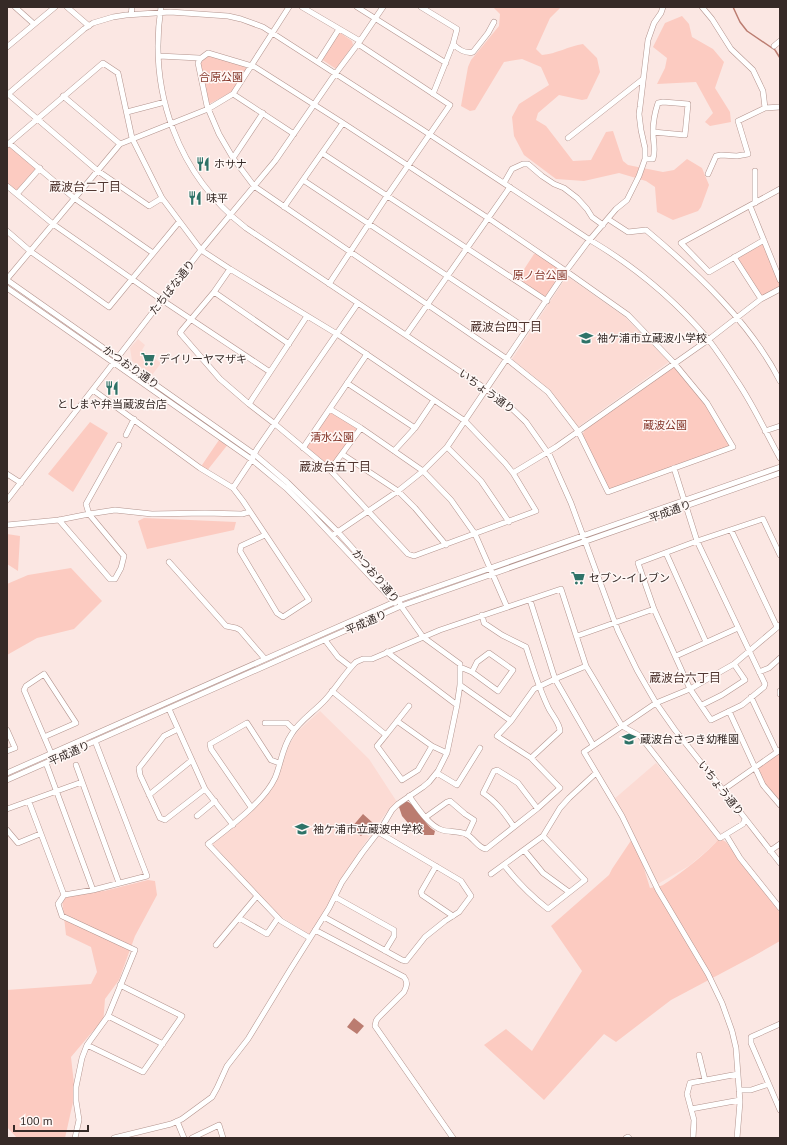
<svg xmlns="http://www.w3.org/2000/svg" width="787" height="1145" font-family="'PT Sans','Noto Sans JP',sans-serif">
	<rect width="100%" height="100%" fill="#fbe7e3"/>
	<!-- built -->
	<path fill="#fcdbd4" d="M567,276L625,317L669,362L578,427L550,390L512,359Z
		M138,339L145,345L142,350L161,363L152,375L132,361L130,348Z
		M320,711L369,759L397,802L386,813L362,847L341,882L328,908L310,935L280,916L212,844L267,796L275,783L289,745L298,731Z
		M656,763L719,838L716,842L709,849L689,866L656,885L613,800Z"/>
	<!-- green -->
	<path fill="#fccbc1" d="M493,7H561L550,18L536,49L542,55C556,54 569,46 583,44L597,58L600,72L587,99L582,100L559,95L538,113L536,120L546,126L573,161L591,160L606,132L613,131L623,161L628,165L663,172L674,170L687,159L702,168L709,185L701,207L698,211L673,220L657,212L655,187L646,181L619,173L584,181L556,179L524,155L514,136L512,117L519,104L549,85L541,67L522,59L504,62L475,110L470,111L461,106L468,67L471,60L499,26L500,14Z
		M682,16L689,24L692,37L713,49L724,62L715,88L730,112L731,122L710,126L705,122L713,113L696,82L657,84L665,68L667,58L653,47L665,23Z
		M339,32L352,41L353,45L336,69L321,59Z
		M210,55L244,65L247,70L232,92L209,104L200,64L203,60Z
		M7,145L40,168L17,194L7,186Z
		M764,240L780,280V289L761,299L734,257Z
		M537,253L561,268L562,273L547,296L545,297L519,280V277L534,254Z
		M674,363L707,403L733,447L608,492L582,435L585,430Z
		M330,409L361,428L330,470L303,448Z
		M90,422L108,433L73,492L48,474Z
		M221,437L229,443L206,472L200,468Z
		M144,518L236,522L234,530L147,549L138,521Z
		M7,534L20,536L18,571L7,564L8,542H7Z
		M71,568L102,601L74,629L37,638L7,655V584L28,575Z
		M780,750V801L778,802L763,785L755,767Z
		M634,836L650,888C654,887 659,887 663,885C676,877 712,850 719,838L726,842L780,913V941L752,957L671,1000L616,1042L604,1034L544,1100L484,1045L506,1029L532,1051L582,971L551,926L609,875L612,869Z
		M148,880L155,881L157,895L135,936L119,980L105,999L103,1025L93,1031L71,1057L75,1093L65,1138H17L7,1127V990L91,984L97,972L91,947L66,935L62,899L82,892L104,891Z"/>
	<!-- water -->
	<path fill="#bb7c70" d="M406,801C419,806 423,824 435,831L434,835H424L408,823L402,816L399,807Z
		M363,814L373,823L361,836L351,828Z
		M354,1018L364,1026L357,1034L347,1027Z"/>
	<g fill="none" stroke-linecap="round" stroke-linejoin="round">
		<!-- stream -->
		<path stroke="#bb7c70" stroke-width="1.5" d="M733,7L740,22L747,31L775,50L780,58"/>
		<defs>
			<path id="minor" d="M15,7L34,24
				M67,7L89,26
				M161,7C148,92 178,175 246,228L504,401L526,422L550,456L571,503L618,631L637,670L656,703L675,730L723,790L780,863
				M302,7L360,41
				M357,7L446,63
				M421,7L457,29L453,44L433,94
				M702,7L712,19L731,49L753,70L763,91L765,108
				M131,15L132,7
				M453,44C458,49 466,54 473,52L488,33L494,22
				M774,46L780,41
				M7,47L55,7
				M208,53L255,67L343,123L488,218L563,269L628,315L674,363L707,403L733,447L608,492L578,431L548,392L507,359L254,186L233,158L219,134L207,106L198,63L200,59Z
				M159,56L199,58L200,59
				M318,62L339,29
				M7,93L98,171L149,206L162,198
				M233,94L294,134
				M7,95L84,29L93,23L113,17L126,15L170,12L228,16L241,19L263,27L429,134L590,240C634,266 674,299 708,339C718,352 728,367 737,381C754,406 766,433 780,458
				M63,96L120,144
				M127,112L165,102
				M568,138L643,79
				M9,143L74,198L153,253
				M7,145L103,63L118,73L132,138L162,198L201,250L230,269L337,334L465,421L505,463L513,473L536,511L414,556L408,554L330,470L275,424L249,404L220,379L180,333L182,330L214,292L230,269
				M322,153L547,301
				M233,158L263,113
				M645,159H653C656,150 653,141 653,132C653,122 655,112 658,103L663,102L688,104L685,135L653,132
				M755,171V203
				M708,174L716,156L721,155L737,156L748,154L738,121L765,108L780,107
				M303,180L527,329
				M504,183L512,169L523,164H528L542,176L554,184L564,188L577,198L587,209L592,217L603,225
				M7,186L53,224L162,300L270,372
				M17,194L40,168
				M750,206L780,280
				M284,207L343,123
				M608,219L628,232L646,230C696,272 750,322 780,381
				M7,231L30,251L109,307L179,222
				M764,240L709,272L681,243L780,189
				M734,257L761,299
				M7,279L120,144L208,109L233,94L289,7
				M7,280L254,454L287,482L338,532L399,600L401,606L423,637L460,664V685L457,705L447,753L438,771L429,782L423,787L398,804L392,810L382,827L362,853L342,882L329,908L290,970L248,1039L227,1066L217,1088L212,1097L182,1119L171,1124L114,1138
				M329,284L387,196L450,105L358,44
				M7,288L251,459L286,488L308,510L395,603
				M214,292L289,344
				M406,335L510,187
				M347,383L415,428
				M93,390L200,468L233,488L243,501L309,600L283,617L277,613L240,551L241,546L265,535
				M249,404L307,316
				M330,409L361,428L423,471L451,500L475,534L507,607
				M765,431L780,426
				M126,435L134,419
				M447,447L481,481L509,522
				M303,448L367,354
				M394,451L415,428L434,400
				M342,454L398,491L415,508L446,545
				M674,468L697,541L765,684L764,687L742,705L711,720L690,689L654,609L638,563L697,541L763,519L780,555
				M330,470L361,428
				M513,473L556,447L708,340L761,299L780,289
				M7,474L21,483
				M233,488L249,464L257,449L358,303
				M7,500L201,250L275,161L333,77L360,41L383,7
				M59,520L110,579H115L121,568L124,556L89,514L86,504L119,445
				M7,525L59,520L89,514L115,510L152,514L205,513L242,514L249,512
				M731,530L777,627
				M333,535L398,491L423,471L447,447L566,271L587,243L616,209L627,200L639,176L645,159V148L641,130L639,114L640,107L648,40L654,23L661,13L663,7
				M666,553L706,642
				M169,562L226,626L236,628L240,630L265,659
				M530,600L555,679L593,745
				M482,615L484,623L502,635L526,647C533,668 539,689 549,709C553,716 560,724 560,731L531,758
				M577,636L654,609
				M325,640L338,657L351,667
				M387,652L457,705
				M676,656L738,628
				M460,667L472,672L498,691L513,670L489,653L477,662L472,672
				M759,672L769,668L780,658
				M460,685L511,721
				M332,691L386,735L377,746L402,780L418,770L432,746L447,753
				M780,691V694
				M751,697L777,752
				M702,705L722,695L745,680L734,664
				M169,709L205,789L233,825
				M729,711L763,785L780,805
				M397,721L432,746
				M265,723H287L294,730
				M178,729L164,736L139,768L140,775L160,818L165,820L205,789
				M7,730L15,748L7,751
				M386,735L409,706
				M44,737L76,723L44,674L26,686L24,690L51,753
				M46,763L93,890
				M76,765L119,883
				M7,773L399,600L780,467
				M437,773L457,785L480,748
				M7,780L401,606L780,473
				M723,790L780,750
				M149,795L192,760
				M409,796C417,807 429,826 442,830C449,832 458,831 466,834C474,838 478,848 486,849L538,808L560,788L531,758L497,736L511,721L534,689L555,679L586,666
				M29,802L64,895L93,890L147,876L95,741
				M251,807L211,749L210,744L247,723L271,760L279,763
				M7,809L82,782
				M197,816L215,801
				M426,817L447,802L450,801L465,814L474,820L467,835
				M514,827C505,814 497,802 483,793L494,771L497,770L518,783L537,808
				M7,830L18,843L40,834
				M726,835L740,858L780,908
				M524,850L543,873L569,892
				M770,851L780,844
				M504,865C518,883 530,895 548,909L585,880L543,836
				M436,866L421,892L422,895L453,916
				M491,874L543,836L560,808L569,798L596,773
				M64,895L58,904L62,916L135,950L108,1016L87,1045L82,1058L76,1087V1101L79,1120L75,1138
				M335,897L394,930V936L385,951
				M324,917L402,960L406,961L425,937L445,921L459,912L471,896L461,881L378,832
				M239,918L267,934L278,918
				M315,930L404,977C408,982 407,986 404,992L378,1018L376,1021L375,1026L453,1138
				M310,938L281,921L208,844C228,828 264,802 275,778C281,764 282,748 291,735C299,721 314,712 325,700C336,688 344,674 356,662L363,659H372L440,630L561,589L586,666L622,726L640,736L720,838L743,824L745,819
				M216,945L257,896
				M108,1016L163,1044
				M780,1024L751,1037V1043L780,1110
				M87,1045L143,1072L182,1016L120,985
				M699,1055L705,1080
				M739,1090H751L769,1084
				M691,1109L740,1100
				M177,1121L184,1138
				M192,1138L219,1125L223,1138
				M626,1138L628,1137L629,1138
				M693,1138L694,1120L687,1094L690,1083L738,1074
				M737,1138L740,1102L736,1048L732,1031L722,1003L708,974L658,890L622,816L584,752L656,703L690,689L734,664L780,625"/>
		</defs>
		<!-- minor casing -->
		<use href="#minor" stroke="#b3948e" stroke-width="6"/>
		<!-- minor -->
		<use href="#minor" stroke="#fff" stroke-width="5"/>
	</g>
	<!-- icons -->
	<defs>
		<symbol id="restaurant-bare" viewBox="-9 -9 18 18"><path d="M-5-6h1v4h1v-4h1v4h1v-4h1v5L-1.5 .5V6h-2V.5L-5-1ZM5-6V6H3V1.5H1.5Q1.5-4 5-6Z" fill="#2e7368" stroke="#fff8f6" stroke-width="2.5" paint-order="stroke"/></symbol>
		<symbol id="school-bare" viewBox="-9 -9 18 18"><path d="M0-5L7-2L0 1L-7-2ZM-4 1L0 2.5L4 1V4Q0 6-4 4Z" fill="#2e7368" stroke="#fff8f6" stroke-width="2.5" paint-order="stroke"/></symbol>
		<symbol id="supermarket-bare" viewBox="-9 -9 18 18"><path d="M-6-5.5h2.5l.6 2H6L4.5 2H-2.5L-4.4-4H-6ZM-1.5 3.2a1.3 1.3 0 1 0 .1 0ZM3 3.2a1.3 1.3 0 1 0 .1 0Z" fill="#2e7368" stroke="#fff8f6" stroke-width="2.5" paint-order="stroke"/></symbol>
	</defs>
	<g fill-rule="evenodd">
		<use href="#restaurant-bare" x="193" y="154" width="20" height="20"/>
		<use href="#restaurant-bare" x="185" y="188" width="20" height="20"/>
		<use href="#school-bare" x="576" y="328" width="20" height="20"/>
		<use href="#supermarket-bare" x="138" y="349" width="20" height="20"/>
		<use href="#restaurant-bare" x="102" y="378" width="20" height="20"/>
		<use href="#supermarket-bare" x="568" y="568" width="20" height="20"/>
		<use href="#school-bare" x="619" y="729" width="20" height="20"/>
		<use href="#school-bare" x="292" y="819" width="20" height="20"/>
	</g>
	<g text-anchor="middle" stroke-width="3" stroke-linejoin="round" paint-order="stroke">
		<!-- park labels -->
		<g font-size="11" fill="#85362a" stroke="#fff8f6">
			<text x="221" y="81">合原公園</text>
			<text x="540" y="279">原ノ台公園</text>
			<text x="665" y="429">蔵波公園</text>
			<text x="332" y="441">清水公園</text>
		</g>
		<!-- poi labels -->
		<g font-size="11" fill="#362a27" stroke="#fff8f6" text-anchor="start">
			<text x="214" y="168">ホサナ</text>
			<text x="206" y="202">味平</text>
			<text x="597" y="342">袖ケ浦市立蔵波小学校</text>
			<text x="159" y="363">デイリーヤマザキ</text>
			<text x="112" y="408" text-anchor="middle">としまや弁当蔵波台店</text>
			<text x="589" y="582">セブン-イレブン</text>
			<text x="640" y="743">蔵波台さつき幼稚園</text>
			<text x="313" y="833">袖ケ浦市立蔵波中学校</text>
		</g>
		<!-- street labels -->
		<g font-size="11" fill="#362a27" stroke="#fff8f6">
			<text transform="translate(172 287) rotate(-52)" y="4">たちばな通り</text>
			<text transform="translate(131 367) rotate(35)" y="4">かつおり通り</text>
			<text transform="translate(487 391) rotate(36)" y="4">いちょう通り</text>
			<text transform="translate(670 511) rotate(-20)" y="4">平成通り</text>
			<text transform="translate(376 576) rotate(50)" y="4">かつおり通り</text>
			<text transform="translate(366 622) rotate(-24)" y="4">平成通り</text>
			<text transform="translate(69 753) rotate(-24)" y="4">平成通り</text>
			<text transform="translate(721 788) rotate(52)" y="4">いちょう通り</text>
		</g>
		<!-- neighbourhood labels -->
		<g font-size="12" fill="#503631" stroke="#fff8f6">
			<text x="85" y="191">蔵波台二丁目</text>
			<text x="506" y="331">蔵波台四丁目</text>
			<text x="335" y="471">蔵波台五丁目</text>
			<text x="685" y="682">蔵波台六丁目</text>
		</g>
	</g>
	<!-- border -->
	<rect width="787" height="1145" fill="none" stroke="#362a27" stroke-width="16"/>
	<!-- scale -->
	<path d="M14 1125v6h74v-6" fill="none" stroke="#362a27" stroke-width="2"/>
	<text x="20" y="1125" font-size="12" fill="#362a27" stroke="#fff8f6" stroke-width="3" paint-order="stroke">100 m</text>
</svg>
